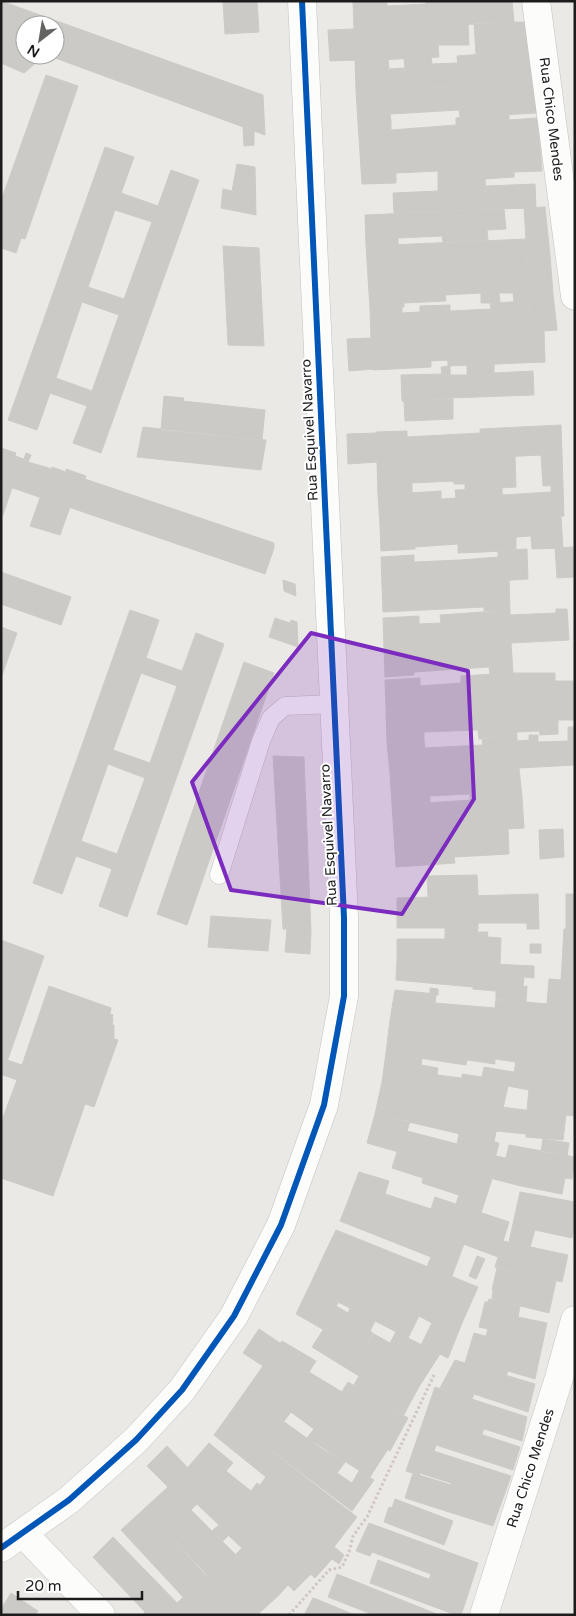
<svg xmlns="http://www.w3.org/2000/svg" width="576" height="1616" font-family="'Varela Round',sans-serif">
	<rect width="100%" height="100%" fill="#ebe9e5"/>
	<!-- building -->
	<path fill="#cccac6" stroke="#cecbc7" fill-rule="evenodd" d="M1,1L263,95L265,135L47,55H55V25H25V47L1,38Z
		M223,1H257L259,32L225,34Z
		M353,1H387V6L426,4V1H453L454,25L354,29Z
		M453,1H512L514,22L454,25Z
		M526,22L532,50L476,54L474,23Z
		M468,24L469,45H438L439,57L355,61L354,29Z
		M354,29L355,60L330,61L328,30Z
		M1,38L25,47V55H45L24,73L1,63Z
		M532,50L534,80L460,86L457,56Z
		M431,57L432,64L457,63L460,86L356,91L355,61L388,59L389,69L405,68L404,59Z
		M46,75L78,86L25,239L21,238L16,253L1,248V201Z
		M534,80L537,113L482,116L480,84Z
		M480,84L482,116L460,117L459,110L390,114L391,121L358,123L356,91Z
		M509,114V120L537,118L540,145L483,147L481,116Z
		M481,116L483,147L360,153L358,123L391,121V130L456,125V118Z
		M243,127L254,131V145L244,146Z
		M540,145L542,171L514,172V177L485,179L483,147Z
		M105,147L134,157L121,193L158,206L171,170L199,180L101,453L73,443L87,406L50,393L37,430L8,420ZM115,210L152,222L124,299L88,287ZM82,302L119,315L92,391L56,378Z
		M483,147L485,179L438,181V171L396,173V183L362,184L360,153Z
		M237,164L255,167L256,215L221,208L223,189L232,191Z
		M485,179L488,209L394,213L393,193L438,191V181Z
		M535,184L536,208L488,209L486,186Z
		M545,207L550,255L527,257L524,208Z
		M504,209L506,229L487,230L488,240L443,242L442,236L398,238V245L366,246L365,215Z
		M526,239L527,269L368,277L366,246Z
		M223,246L259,248L264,346L228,345Z
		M550,255L553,294L528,295L527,257Z
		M527,269L529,301L514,302L513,293H499L500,302L489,303V271Z
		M489,271V303H481V293L445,295L446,301L404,303V307L370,309L368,277Z
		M553,294L557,330L530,332L528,295Z
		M529,301L530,332L371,338L370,309L402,307V313L420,312V306L450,305V311L491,309L490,303Z
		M544,331L545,362L448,366L447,335Z
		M447,335L448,360L431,361V367L373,370L371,338Z
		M371,338L373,369L349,371L347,339Z
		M494,364V373L533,371L534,395L451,398L450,375H467V365Z
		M450,366L451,398L402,401L401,375L442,374L441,367Z
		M164,396L184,398L183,401L265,410L262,440L161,430Z
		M453,399V419L405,421L404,401Z
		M561,425L562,454L482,458L480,429Z
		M143,427L266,440L261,470L137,457Z
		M407,431V437L481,433L482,458L377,463L376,432Z
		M376,433L377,462L348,464L347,434Z
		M1,448L16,453L15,456L24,459L26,453L31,455L28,462L52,469V467L66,472V469L86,476L85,479L274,543V548L265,574L1,484Z
		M562,454L563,485L543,486L541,455Z
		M515,456L516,487L465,490V484H454L453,460Z
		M453,460L454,481L412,483V492L378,495L377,463Z
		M1,484L12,488L3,515L1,514Z
		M563,485L564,516L503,519L502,495L551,492V486Z
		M502,488L503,519L380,526L378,495L441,491V499L456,498L455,490Z
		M40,498L70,507L60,535L30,526Z
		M561,516L563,548L532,549L531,536L516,537V550L484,552L481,520Z
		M481,520L484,552L458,553V544L415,547V549L381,551L380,526Z
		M573,547L574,577L557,578L555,548Z
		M527,549L528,579L462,583L460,560L498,557V551Z
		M414,555V562L460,560L462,583L382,587L381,557Z
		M1,572L71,597L61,625L1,604Z
		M283,580L295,584L296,596L284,591Z
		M509,580L510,610L484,613V607L383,612L382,587Z
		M556,609H567L569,640L511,643L510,615L556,613Z
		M130,610L159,620L146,658L182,671L196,633L224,644L127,917L99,906L112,869L76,856L62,894L33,883ZM141,673L177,686L150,763L113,750ZM108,764L145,778L117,854L81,841Z
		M510,610L511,643L384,648L383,618L419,616V624L441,623L440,615Z
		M275,618L290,623L291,620L297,622L298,647L269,637Z
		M1,627L17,633L1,678Z
		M511,643L513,673L490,674L489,667L414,672V675L385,677L384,648Z
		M244,662L274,673L187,925L157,914Z
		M511,673L514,706L386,710L385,680L420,678V686L461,683V676Z
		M511,673H555V681H575V704L514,706Z
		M575,704V720H558V734L540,735L539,731L517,732L514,706Z
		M514,706L517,737L479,739L478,730L424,732V741L387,743L386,710Z
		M568,727H575V765L519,768L517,741L529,740V735H538V742L568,741Z
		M517,737L519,768L390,774L387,743L424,741L425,748L483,745L482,738Z
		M273,756L304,757L311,931L310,954L285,952L287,929H283Z
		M519,768L522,797L470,800V794L430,796V803L392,805L390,774Z
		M522,797L524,828L394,836L392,805Z
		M508,829L509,854L454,857L455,863L396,867L394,836Z
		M563,829L564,857L540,859L539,830Z
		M477,875L478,896L428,897L427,876Z
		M538,894L539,929H527V923H478V928H397V898Z
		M566,894H575V929H566Z
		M211,916L271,920L268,951L208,947Z
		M445,928H478L477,932H488L487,937L501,938L500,964L397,959V939H445Z
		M564,929H575V981L561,980Z
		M1,940L44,956L1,1079Z
		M530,944H541V953H530Z
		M397,959L534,966V978L524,977L523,987L527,986L526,1002L496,1000V991L473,989V987L396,980Z
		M549,979L575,981V1006L547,1004Z
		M49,986L111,1008L110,1014L113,1015L112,1018H113L112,1025H114V1039L118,1040L94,1107L3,1075L7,1060L22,1065Z
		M430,988L438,989V995L430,994Z
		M395,990L436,994L435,1003L495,1008L496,999L536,1003L532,1037L390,1020Z
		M536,1003L575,1006V1042L532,1037Z
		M390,1020L534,1037L531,1075L514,1072L516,1062L495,1059V1064L467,1060L466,1065L386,1053Z
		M534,1037L575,1042V1116L527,1110Z
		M386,1053L422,1058L421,1065L438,1068L437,1075L462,1078V1074L482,1077L484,1067L531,1075L529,1090L508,1086L503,1108L382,1082Z
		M17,1080L85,1104L53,1196L1,1178V1123Z
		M382,1082L501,1107L494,1142L375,1114Z
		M501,1107L566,1115L563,1140L526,1137V1134L496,1131Z
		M375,1114L410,1121L407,1131L457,1144L459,1134L499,1143L490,1178L367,1143Z
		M543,1139L569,1143L567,1156L541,1152Z
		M509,1145L575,1157L572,1179L565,1178L562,1194L521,1186L490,1178L496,1156L506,1158Z
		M397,1152L492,1179L481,1213L456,1204L459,1195L422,1183L423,1178L392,1168Z
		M359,1172L389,1181L385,1194L431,1209L435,1197L509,1222L498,1257L348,1201Z
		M520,1192L575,1202V1222L572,1238L535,1230L530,1247L509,1242Z
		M348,1201L464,1244L452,1276L427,1267L431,1257L340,1221Z
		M336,1230L478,1287L462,1323L323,1257Z
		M503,1241L568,1255L562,1282L495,1267Z
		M477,1256L485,1259L476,1279L469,1276Z
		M323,1257L462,1323L448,1358L421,1345L432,1323L419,1316L408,1338L309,1287Z
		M497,1268L556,1281L549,1313L492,1299L493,1291L492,1290Z
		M309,1287L339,1302L336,1306L348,1313L350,1308L375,1321L370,1331L373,1333L363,1352L296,1314Z
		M489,1299L520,1306L518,1317L547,1323L541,1351L486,1336L488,1329L479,1327L485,1302H488Z
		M259,1329L280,1343L263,1366L243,1353Z
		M323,1330L420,1385L403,1416L354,1385L359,1376L312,1347Z
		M396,1332L440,1354L420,1385L363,1352L374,1334L390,1343Z
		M474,1333L541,1351L535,1379L508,1371L506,1376L465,1363Z
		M282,1341L316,1361L309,1372L342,1392L330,1411L263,1366Z
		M455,1360L535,1384L528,1412L474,1394L472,1399L440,1388Z
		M263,1366L388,1449L370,1477L307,1438L314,1429L291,1412L284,1421L244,1393Z
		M348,1382L408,1418L390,1451L330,1411Z
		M435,1387L527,1417L522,1441L484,1429L482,1434L425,1416Z
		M244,1393L322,1449L345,1462L337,1473L352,1483L359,1471L374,1480L352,1511L227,1417Z
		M425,1416L520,1447L513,1470L436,1445L434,1451L415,1445Z
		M227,1417L357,1517L334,1547L260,1485L266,1477L214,1435Z
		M209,1443L233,1463L226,1471L251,1491L257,1483L267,1491L246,1516L189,1466Z
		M415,1445L511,1476L502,1501L451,1485V1483L420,1473L419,1475L406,1471Z
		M167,1446L187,1467L168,1487L147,1466Z
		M189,1466L247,1517L222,1542L212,1531L219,1525L197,1504L191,1510L168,1487Z
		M413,1473L502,1501L493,1526L405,1498Z
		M168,1487L234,1553L209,1579L145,1508Z
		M267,1491L344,1555L339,1564L332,1559L315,1578L247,1517L246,1516Z
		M395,1499L453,1521L444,1545L384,1522L389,1507L392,1508Z
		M145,1508L207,1575L183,1597L121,1530Z
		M247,1517L311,1574L294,1591L288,1585L278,1596L236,1554L242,1548L228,1535Z
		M369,1523L478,1563L468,1594L429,1579L431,1574L372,1552L370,1556L356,1551Z
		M113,1537L181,1607L173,1615H143L145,1612L93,1557Z
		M234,1553L278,1596L257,1615H243L209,1579Z
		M378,1560L468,1594L461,1615H456L370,1583Z
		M337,1574L439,1615H374L328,1597Z
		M207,1575L209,1579L243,1615H188L177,1603Z
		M11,1593L38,1611L35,1615H1V1609Z
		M313,1598L316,1599L355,1615H304Z
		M181,1607L188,1615H173Z"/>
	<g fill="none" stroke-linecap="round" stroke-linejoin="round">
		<defs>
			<path id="lane" d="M219,875L261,741L271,718L285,706L334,704"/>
			<path id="street" d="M536,1L575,296
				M23,1533L101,1615
				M1,1548L69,1500L136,1440L182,1390L234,1316L281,1225L324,1105L344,996V918L302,1
				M484,1615L559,1378L575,1320"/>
		</defs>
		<!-- lane casing -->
		<use href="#lane" stroke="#c2c1bf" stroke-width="19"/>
		<!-- street casing -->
		<use href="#street" stroke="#c2c1bf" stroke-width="29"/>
		<!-- path -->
		<path stroke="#d0c6c3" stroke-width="3" stroke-dasharray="2.5 2.5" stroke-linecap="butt" d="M289,1615L329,1570L342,1567L349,1552L353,1536L367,1517L434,1375"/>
		<!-- lane -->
		<use href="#lane" stroke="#fcfcfb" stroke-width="18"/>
		<!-- street -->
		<use href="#street" stroke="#fcfcfb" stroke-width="28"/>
		<defs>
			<path id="cycleway" d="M1,1548L69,1500L136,1440L182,1390L234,1316L281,1225L324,1105L344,996V918L302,1"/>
		</defs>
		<!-- cycleway casing -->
		<use href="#cycleway" stroke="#fff" stroke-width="9"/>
		<!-- cycleway -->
		<use href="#cycleway" stroke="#0057b8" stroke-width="6"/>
	</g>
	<!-- marked area -->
	<path fill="#7b2cbf" fill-opacity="0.2" stroke="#7b2cbf" stroke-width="4" stroke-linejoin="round" d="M311,633L468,671L474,799L402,914L231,890L192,782Z"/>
	<g text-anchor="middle" stroke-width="4" stroke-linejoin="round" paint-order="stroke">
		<!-- street labels -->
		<g font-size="14" fill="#1c1c1c" stroke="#fff">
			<text transform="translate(552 119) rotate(83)" y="5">Rua Chico Mendes</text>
			<text transform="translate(309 430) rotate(-93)" y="5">Rua Esquivel Navarro</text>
			<text transform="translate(328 835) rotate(-93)" y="5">Rua Esquivel Navarro</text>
			<text transform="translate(530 1468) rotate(-72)" y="5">Rua Chico Mendes</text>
		</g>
	</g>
	<!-- border -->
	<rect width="576" height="1616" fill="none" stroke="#1c1c1c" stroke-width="5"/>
	<!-- north arrow -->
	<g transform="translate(40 40) rotate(211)"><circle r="24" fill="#ffffff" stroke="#a4a4a4"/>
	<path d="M0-4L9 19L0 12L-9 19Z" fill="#646462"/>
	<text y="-8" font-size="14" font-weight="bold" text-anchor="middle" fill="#1c1c1c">N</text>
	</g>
	<!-- scale -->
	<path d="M18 1591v8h124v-8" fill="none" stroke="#1c1c1c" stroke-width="2.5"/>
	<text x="25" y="1591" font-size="15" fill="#1c1c1c" stroke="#ffffff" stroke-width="4" paint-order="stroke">20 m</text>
</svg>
